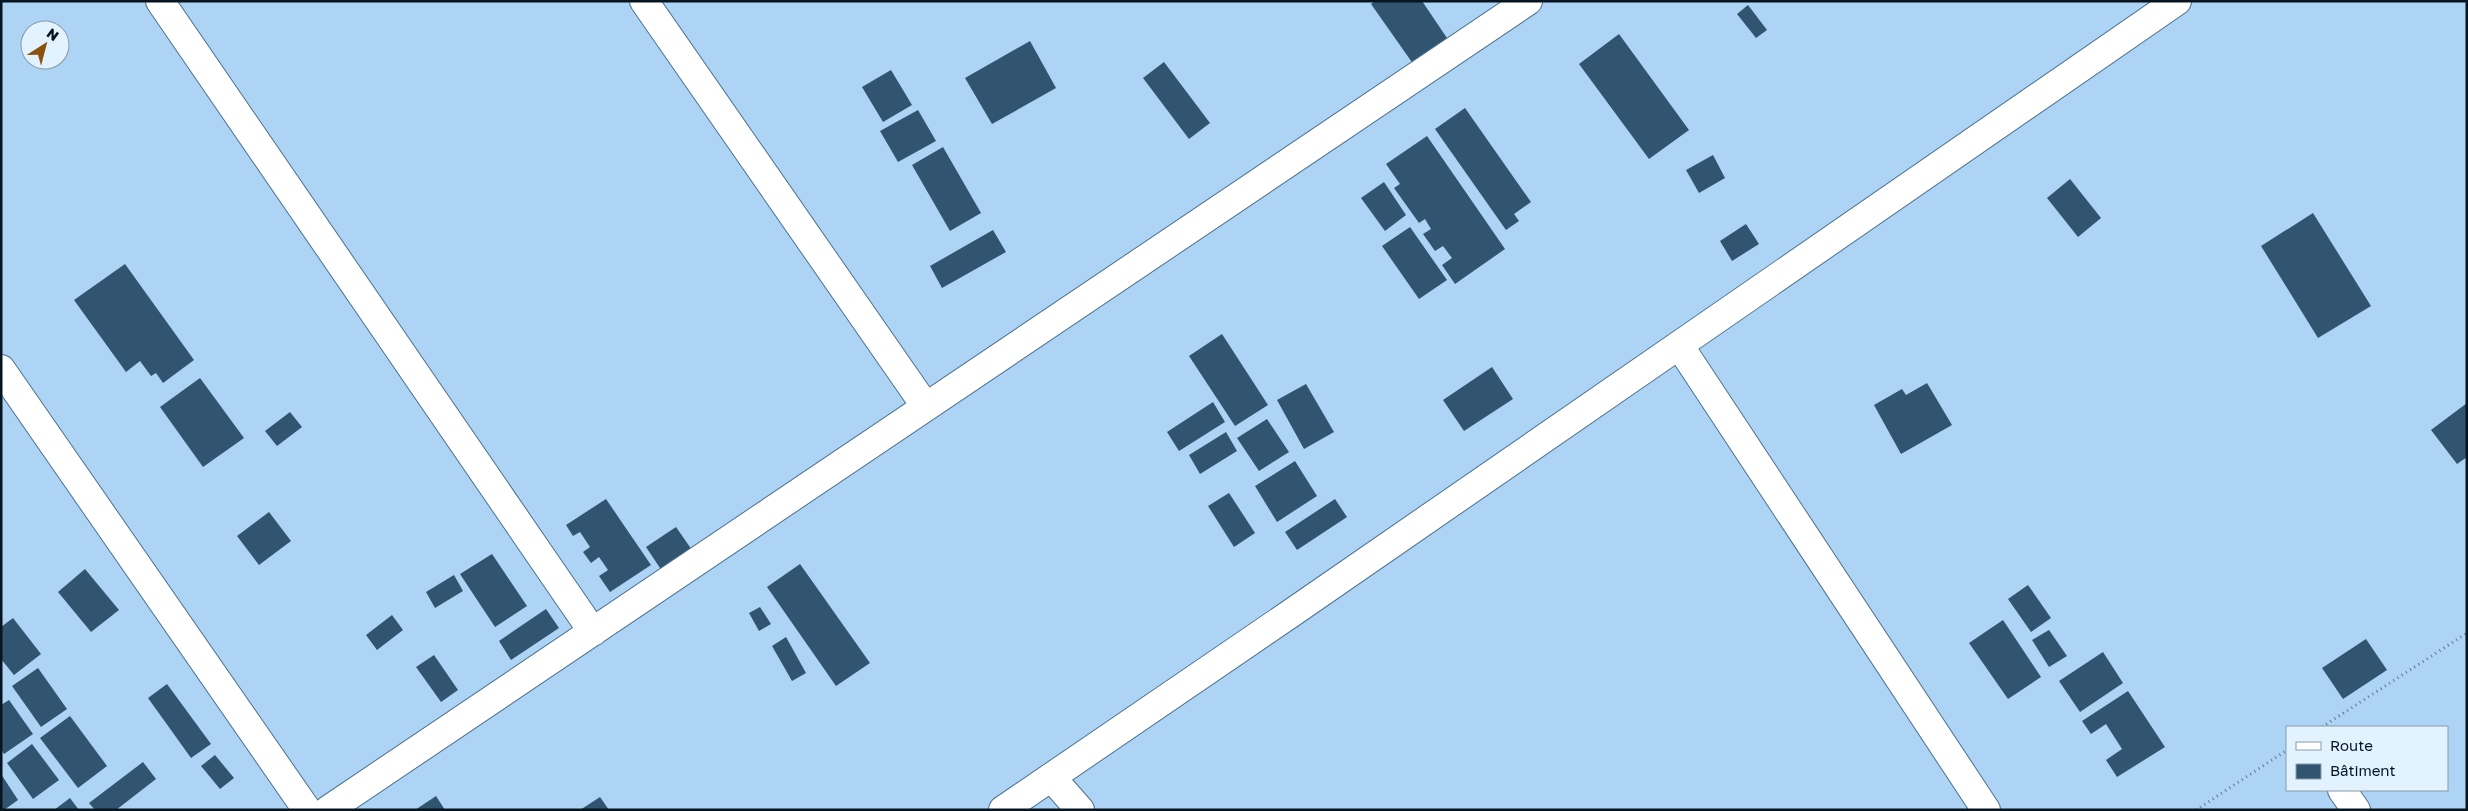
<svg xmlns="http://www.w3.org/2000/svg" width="2468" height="811" font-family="'Golos Text',sans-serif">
	<rect width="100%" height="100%" fill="#add4f4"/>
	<!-- building -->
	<path fill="#315470" d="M1375,1H1422L1451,44L1416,68L1371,4Z
		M1748,5L1767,30L1756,38L1737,14Z
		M1619,34L1689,130L1649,159L1579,64Z
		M1030,41L1056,88L992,124L965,78Z
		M1164,62L1210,123L1189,139L1143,78Z
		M891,70L912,105L883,122L862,87Z
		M1465,108L1531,202L1514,214L1519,221L1506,230L1435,129Z
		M918,110L936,141L898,162L880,131Z
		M1427,136L1505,249L1455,284L1442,265L1452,258L1443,246L1435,251L1423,234L1431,229L1425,219L1419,223L1394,188L1400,184L1386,164Z
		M943,147L981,213L950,231L912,165Z
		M1713,155L1725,178L1699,193L1686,170Z
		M2070,179L2101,218L2078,237L2047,198Z
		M1384,182L1406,215L1385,231L1361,198Z
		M2313,213L2371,306L2318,338L2261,246Z
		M1746,224L1759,244L1732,261L1720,241Z
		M1410,227L1447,280L1419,299L1382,246Z
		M993,230L1006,252L942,288L930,266Z
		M125,264L194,360L163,383L156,373L151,376L140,361L126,372L74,300Z
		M1222,334L1268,405L1235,426L1189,356Z
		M1492,367L1513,399L1464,431L1443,400Z
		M200,378L244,438L203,467L160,407Z
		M1927,383L1952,425L1901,454L1874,405L1902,389L1906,395Z
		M1306,384L1334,432L1304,449L1277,400Z
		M1213,402L1225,422L1179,451L1167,432Z
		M2467,403V457L2457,464L2431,430Z
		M290,412L302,427L277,446L265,431Z
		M1267,419L1289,452L1259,471L1237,438Z
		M1226,432L1237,451L1200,474L1189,455Z
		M1295,461L1317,496L1277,522L1255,486Z
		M1229,493L1255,533L1234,547L1208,506Z
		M606,499L651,565L610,592L599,576L608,570L599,557L591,563L583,552L590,547L580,532L573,536L566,525Z
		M1335,499L1347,517L1297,550L1285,532Z
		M269,512L291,541L259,565L237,536Z
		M676,527L692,550L662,571L646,547Z
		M492,554L527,606L495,627L460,574Z
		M800,564L870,663L836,686L767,587Z
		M85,569L119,610L91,632L58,592Z
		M454,575L463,591L435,608L426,592Z
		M2028,585L2051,618L2031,632L2008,599Z
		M760,607L771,624L759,631L749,613Z
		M546,609L559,628L511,660L499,641Z
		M392,615L403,630L377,650L366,635Z
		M13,618L41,654L14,675L1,659V627Z
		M2003,620L2041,677L2008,699L1969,643Z
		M2049,630L2067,656L2049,667L2032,640Z
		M786,637L806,673L792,681L772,646Z
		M2366,639L2387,670L2343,699L2322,668Z
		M2103,652L2123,683L2080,712L2059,681Z
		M434,655L458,690L441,702L416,667Z
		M38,668L67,709L41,727L12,686Z
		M167,684L211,744L191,758L148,698Z
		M2128,691L2165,747L2117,777L2106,760L2122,749L2106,724L2091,734L2082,721Z
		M9,700L33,734L4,754L1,749V705Z
		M70,716L107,766L78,788L40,738Z
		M32,744L59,780L33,799L7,763Z
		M215,755L234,778L220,789L201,766Z
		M143,762L156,779L116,810H95L89,803Z
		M1,774L18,800L4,810H1Z
		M436,796L445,810H415Z
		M600,797L609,810H580Z
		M70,798L79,810H54Z"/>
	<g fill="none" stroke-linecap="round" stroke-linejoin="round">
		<defs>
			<path id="street" d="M160,1L593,632
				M644,1L926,407
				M1679,345L1986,810
				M1,369L307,810
				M1051,777L1080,810
				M2342,790L2356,810
				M328,810L1528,1
				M1003,810L1290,614L2177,1"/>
		</defs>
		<!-- street casing -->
		<use href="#street" stroke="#4d728f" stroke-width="30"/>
		<!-- path -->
		<path stroke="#5d788e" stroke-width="3" stroke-dasharray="1 4" stroke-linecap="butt" d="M2322,727L2467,633
			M2196,810L2287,750"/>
		<!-- street -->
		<use href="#street" stroke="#fff" stroke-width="28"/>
	</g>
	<!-- border -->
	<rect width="2468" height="811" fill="none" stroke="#061520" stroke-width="5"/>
	<!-- legend -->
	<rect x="2286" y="726" width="162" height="65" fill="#e2f2ff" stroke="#8a9aa6"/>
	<rect x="2296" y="742" width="25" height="8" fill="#ffffff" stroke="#8a9aa6"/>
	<text x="2330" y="751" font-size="15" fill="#061520">Route</text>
	<rect x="2296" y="764" width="25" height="15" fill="#315470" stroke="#8a9aa6"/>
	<text x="2330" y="776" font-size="15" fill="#061520">Bâtiment</text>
	<!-- north arrow -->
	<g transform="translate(45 45) rotate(36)"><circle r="24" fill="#e2f2ff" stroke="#8a9aa6"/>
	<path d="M0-4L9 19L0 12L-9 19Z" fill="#8c520c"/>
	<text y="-8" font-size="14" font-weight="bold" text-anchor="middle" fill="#061520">N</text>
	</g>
</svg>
